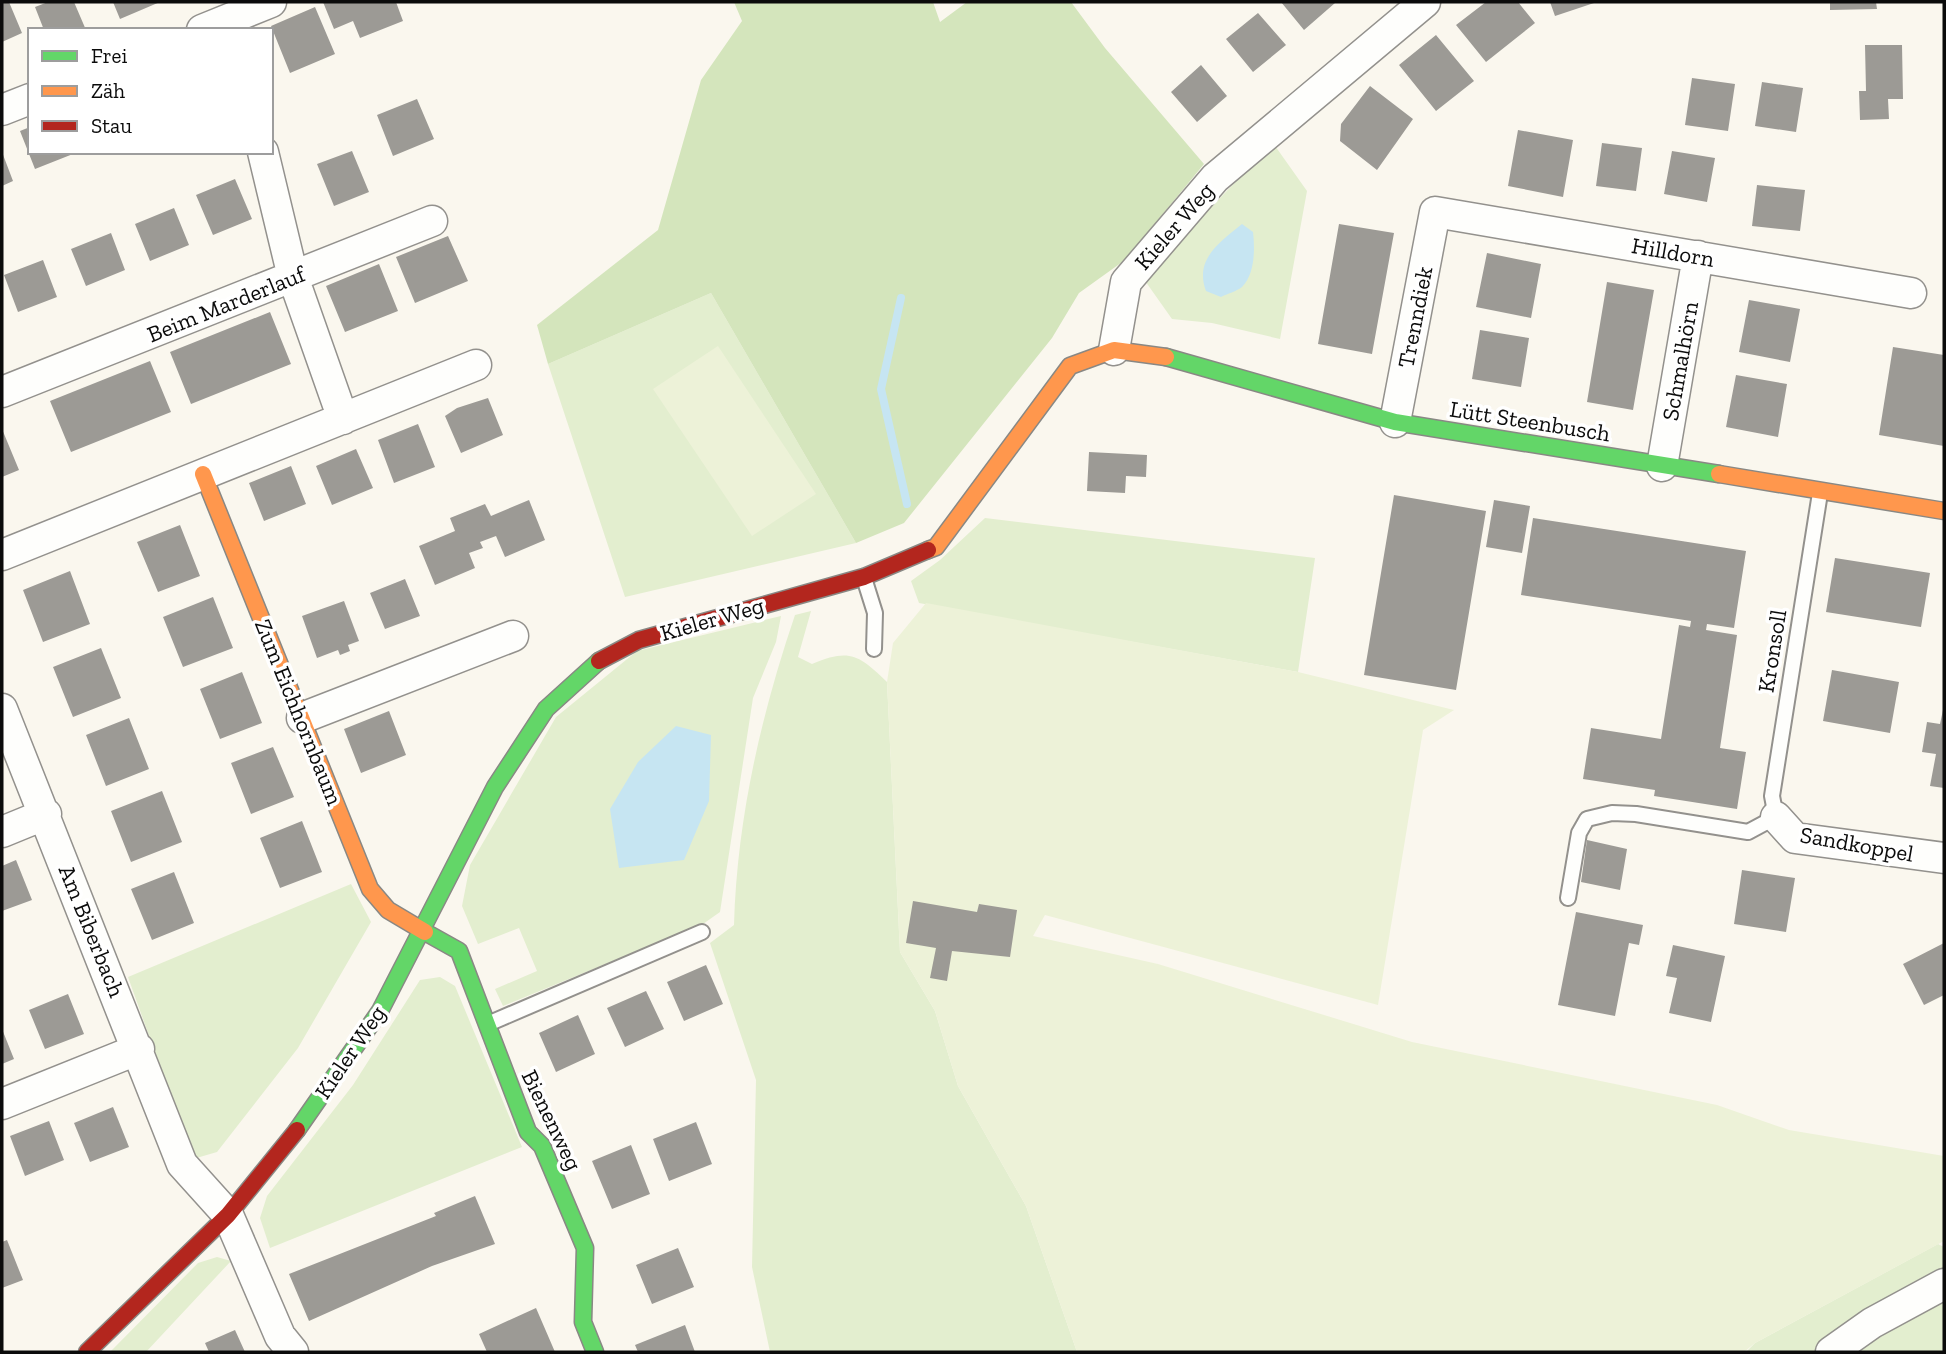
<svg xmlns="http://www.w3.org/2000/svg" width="1946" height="1354" font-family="'Zilla Slab',serif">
	<rect width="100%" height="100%" fill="#faf7ee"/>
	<!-- green -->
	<path fill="#e3eecf" d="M1273,143L1307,191L1280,339L1212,323L1172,319L1143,278Z
		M711,293L856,543L625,597L548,364Z
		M985,518L1315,558L1298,672L919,603L911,581L940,560Z
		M811,611L798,657L812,664C850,648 859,655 887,682L900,952L935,1011L958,1086L1026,1206L1077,1352H770L752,1267L756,1080L710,943L734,925C737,819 761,715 795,615Z
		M781,616L776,642L753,698L720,912L703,924L503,1006L495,989L537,971L519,928L478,944L462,906L470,865L556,717L637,651Z
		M351,884L371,922L298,1048L217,1152L193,1159L128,977Z
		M440,977L455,986L522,1147L270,1248L260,1218L267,1196L353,1085L420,980Z
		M1938,1244L1944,1247V1352H1746L1755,1343Z
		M217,1257L231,1261L146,1352H110L198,1263Z"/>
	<!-- forest -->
	<path fill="#d4e5bc" d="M734,2H933L940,22L967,2H1071L1105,48L1204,164L1125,260L1079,293L1052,338L904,523L856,543L711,293L548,364L537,325L658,230L701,80L742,21Z"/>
	<!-- pitch -->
	<path fill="#edf2d8" d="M718,346L816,494L752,536L653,389Z
		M926,603L1298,672L1454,710L1423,730L1378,1005L1045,915L1033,936L1158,964L1412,1042L1717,1105L1789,1130L1944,1156V1241L1755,1343L1744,1352H1077L1026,1206L958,1086L935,1011L900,952L887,682L893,643Z"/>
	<!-- water -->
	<path fill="#c6e5f2" d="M1242,224L1253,232C1255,249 1255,274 1242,287C1237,291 1227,294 1221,297L1206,291C1194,259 1220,242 1242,224Z
		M676,726L711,735L709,801L684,860L619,868L610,809L638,762Z"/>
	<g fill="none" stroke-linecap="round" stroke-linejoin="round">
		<!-- stream -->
		<path stroke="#c6e5f2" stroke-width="8" d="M901,298L881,389L907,504"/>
	</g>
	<!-- building -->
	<path fill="#9c9a95" d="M2,2H9L22,33L2,42Z
		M48,2H74L86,30H44L35,7Z
		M113,2H160L120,19Z
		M323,2H396L403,21L360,38L353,21L334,29Z
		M1281,2H1334L1335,3L1304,30Z
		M1486,2H1518L1535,23L1486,62L1456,25Z
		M1550,2H1597L1555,16Z
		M1830,2H1876L1877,9L1830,10Z
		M315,7L335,54L290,73L271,26Z
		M1258,13L1286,45L1253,72L1226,39Z
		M1436,35L1474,81L1436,111L1399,65Z
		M1865,45H1902L1903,99H1888L1889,119L1860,120L1859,91H1866Z
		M1201,65L1227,96L1197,122L1171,92Z
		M1692,78L1735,84L1728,131L1685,125Z
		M1762,82L1803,88L1796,132L1755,126Z
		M1370,86L1413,119L1377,170L1340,141L1341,124Z
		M417,99L434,139L393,156L377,115Z
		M30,127V152H78L35,169L20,131Z
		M1518,130L1573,140L1563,197L1508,186Z
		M1602,143L1642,148L1636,191L1596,186Z
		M352,151L369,192L334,206L317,164Z
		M1672,151L1715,158L1707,202L1664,194Z
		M2,152L13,181L2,186Z
		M235,179L252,219L213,235L196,195Z
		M1757,185L1805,190L1800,231L1752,226Z
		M174,208L189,245L150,261L135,224Z
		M1339,224L1394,233L1372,354L1318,344Z
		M111,233L125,270L86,286L71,249Z
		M448,236L468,281L415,303L396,257Z
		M1487,253L1541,264L1531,318L1476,307Z
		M43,260L57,297L18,312L4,275Z
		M379,264L398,311L345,332L326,286Z
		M1607,282L1654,290L1633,410L1587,402Z
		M1749,300L1800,309L1790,362L1739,352Z
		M270,312L291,364L191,404L170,352Z
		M1480,330L1529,338L1521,387L1472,379Z
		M1893,347L1944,355V446L1879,435Z
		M150,361L171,412L71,452L50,401Z
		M1736,375L1787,384L1778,437L1726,427Z
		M488,398L503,435L461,453L445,416L457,408Z
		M418,424L435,467L394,483L378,440Z
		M2,429L19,470L2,477Z
		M356,449L373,488L332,505L316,466Z
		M1089,452L1147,455L1146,477L1126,476L1125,493L1087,491Z
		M291,466L306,504L264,521L249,483Z
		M1394,495L1486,511L1456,690L1364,675Z
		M529,500L545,540L505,557L496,536L480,542L483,548L469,553L475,568L435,585L419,546L455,531L450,518L485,504L491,516Z
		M1494,500L1530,506L1522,553L1486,547Z
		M1533,518L1746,551L1734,628L1707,624L1706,630L1737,635L1720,748L1746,752L1737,809L1654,796L1655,790L1583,779L1591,728L1661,739L1679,625L1690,627L1691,621L1521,595Z
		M180,525L200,576L158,592L137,542Z
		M1835,558L1930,573L1921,627L1826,612Z
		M70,571L90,624L43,642L23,590Z
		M405,579L420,616L385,629L370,593Z
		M213,597L233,648L183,667L163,617Z
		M344,601L359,641L348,645L350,651L340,655L338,650L317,658L302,616Z
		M101,648L121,698L73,717L53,667Z
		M1832,670L1899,682L1890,733L1823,721Z
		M242,672L262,723L220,739L200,689Z
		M1943,710L1944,711V788L1930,786L1936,754L1922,752L1927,722L1940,724Z
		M389,711L406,755L361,773L344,729Z
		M129,718L149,769L106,786L86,735Z
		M273,747L294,797L251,814L231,763Z
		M162,791L182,842L131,862L111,811Z
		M302,821L322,872L280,888L260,838Z
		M1587,840L1627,849L1620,890L1581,882Z
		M16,860L32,900L2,911V866Z
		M1742,870L1795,878L1786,932L1734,924Z
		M174,872L194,923L152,940L131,889Z
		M913,901L977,912L979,904L1017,910L1010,957L952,951L947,981L930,978L936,948L906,943Z
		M1576,912L1643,925L1639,945L1629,943L1615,1016L1558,1005Z
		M1944,943V995L1924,1005L1903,964Z
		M1673,945L1725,956L1711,1022L1669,1013L1677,978L1666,976Z
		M706,965L723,1004L684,1021L667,982Z
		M646,991L664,1029L625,1047L607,1008Z
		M68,994L84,1034L45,1049L29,1010Z
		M578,1015L595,1054L556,1072L539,1033Z
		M2,1029L14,1059L2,1064Z
		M113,1107L129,1147L90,1162L74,1123Z
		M49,1121L64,1160L25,1176L10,1136Z
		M696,1122L712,1164L669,1181L653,1139Z
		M631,1145L650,1194L612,1209L592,1161Z
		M475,1196L495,1244L432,1266L309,1321L289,1274L436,1216L434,1213Z
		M7,1240L23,1280L2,1288V1242Z
		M678,1248L694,1287L652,1304L636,1265Z
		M536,1308L555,1352H487L479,1334Z
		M685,1325L695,1352H638L635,1345Z
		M235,1330L245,1352H209L205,1343Z"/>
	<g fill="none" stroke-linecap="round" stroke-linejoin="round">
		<defs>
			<path id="lane" d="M864,578L875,613L874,649
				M1568,898L1579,833L1587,819L1612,813L1636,814L1748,832L1776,817L1772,796L1820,493
				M490,1023L702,932"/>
			<path id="street" d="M202,30L271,2
				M2,110L30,99
				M263,152L293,277L343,419
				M1114,350L1126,282L1215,178L1425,2
				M2,392L432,221
				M1395,422L1435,212L1911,293
				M1662,466L1698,256
				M2,555L476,365
				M2,709L182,1164L228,1215L280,1336L293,1352
				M302,718L513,636
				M1776,817L1795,838L1944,858
				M2,832L46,814
				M2,1104L139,1049
				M1831,1352L1872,1323L1944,1284"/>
			<path id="fast" d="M1166,357L1395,422L1719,474
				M425,932L459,951L528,1132L542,1146L585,1248L583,1322L595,1352
				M297,1130L380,1011L495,787L546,709L599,661"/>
			<path id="slow" d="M203,474L370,889L388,910L425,932
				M1719,474L1944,511
				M928,550L936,547L1070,366L1114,350L1166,357"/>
			<path id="jam" d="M599,661L639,640L864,577L928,550
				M87,1352L228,1215L297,1130"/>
		</defs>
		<!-- lane casing -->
		<use href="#lane" stroke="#93918d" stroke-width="18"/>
		<!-- street casing -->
		<use href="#street" stroke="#93918d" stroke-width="33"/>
		<!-- fast casing -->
		<use href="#fast" stroke="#898884" stroke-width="19"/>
		<!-- slow casing -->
		<use href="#slow" stroke="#898884" stroke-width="19"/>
		<!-- jam casing -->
		<use href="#jam" stroke="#898884" stroke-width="19"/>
		<!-- lane -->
		<use href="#lane" stroke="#fefefc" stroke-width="14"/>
		<!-- street -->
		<use href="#street" stroke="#fefefc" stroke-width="30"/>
		<!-- fast -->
		<use href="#fast" stroke="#63d668" stroke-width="16"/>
		<!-- slow -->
		<use href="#slow" stroke="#ff974d" stroke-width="16"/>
		<!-- jam -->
		<use href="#jam" stroke="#b3261e" stroke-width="16"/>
	</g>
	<g text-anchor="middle" stroke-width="7" stroke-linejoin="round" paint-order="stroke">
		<!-- street labels -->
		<g font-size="23" fill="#0b0b0b" stroke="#fff">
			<text transform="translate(1174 226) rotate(-49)" y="8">Kieler Weg</text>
			<text transform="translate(1673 252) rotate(10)" y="8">Hilldorn</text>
			<text transform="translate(226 304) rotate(-22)" y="8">Beim Marderlauf</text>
			<text transform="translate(1415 317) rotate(-79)" y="8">Trenndiek</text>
			<text transform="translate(1680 361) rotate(-80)" y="8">Schmalhörn</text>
			<text transform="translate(1530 421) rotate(9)" y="8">Lütt Steenbusch</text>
			<text transform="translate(712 619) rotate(-16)" y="8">Kieler Weg</text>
			<text transform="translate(1772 651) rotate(-81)" y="8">Kronsoll</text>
			<text transform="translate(299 712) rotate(68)" y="8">Zum Eichhornbaum</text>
			<text transform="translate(1857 844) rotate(10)" y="8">Sandkoppel</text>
			<text transform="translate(92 931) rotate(68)" y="8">Am Biberbach</text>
			<text transform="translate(350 1052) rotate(-56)" y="8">Kieler Weg</text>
			<text transform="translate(552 1120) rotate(64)" y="8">Bienenweg</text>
		</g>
	</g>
	<!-- border -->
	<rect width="1946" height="1354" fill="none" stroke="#0b0b0b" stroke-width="7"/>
	<!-- legend -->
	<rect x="28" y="28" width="245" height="126" fill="#ffffff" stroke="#9d9d9d" stroke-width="2"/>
	<rect x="42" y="51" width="35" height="10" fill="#63d668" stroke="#9d9d9d" stroke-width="2"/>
	<text x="91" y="63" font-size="21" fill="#0b0b0b">Frei</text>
	<rect x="42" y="86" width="35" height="10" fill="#ff974d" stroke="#9d9d9d" stroke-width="2"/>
	<text x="91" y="98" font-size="21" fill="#0b0b0b">Zäh</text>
	<rect x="42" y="121" width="35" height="10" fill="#b3261e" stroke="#9d9d9d" stroke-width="2"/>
	<text x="91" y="133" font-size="21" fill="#0b0b0b">Stau</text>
</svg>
